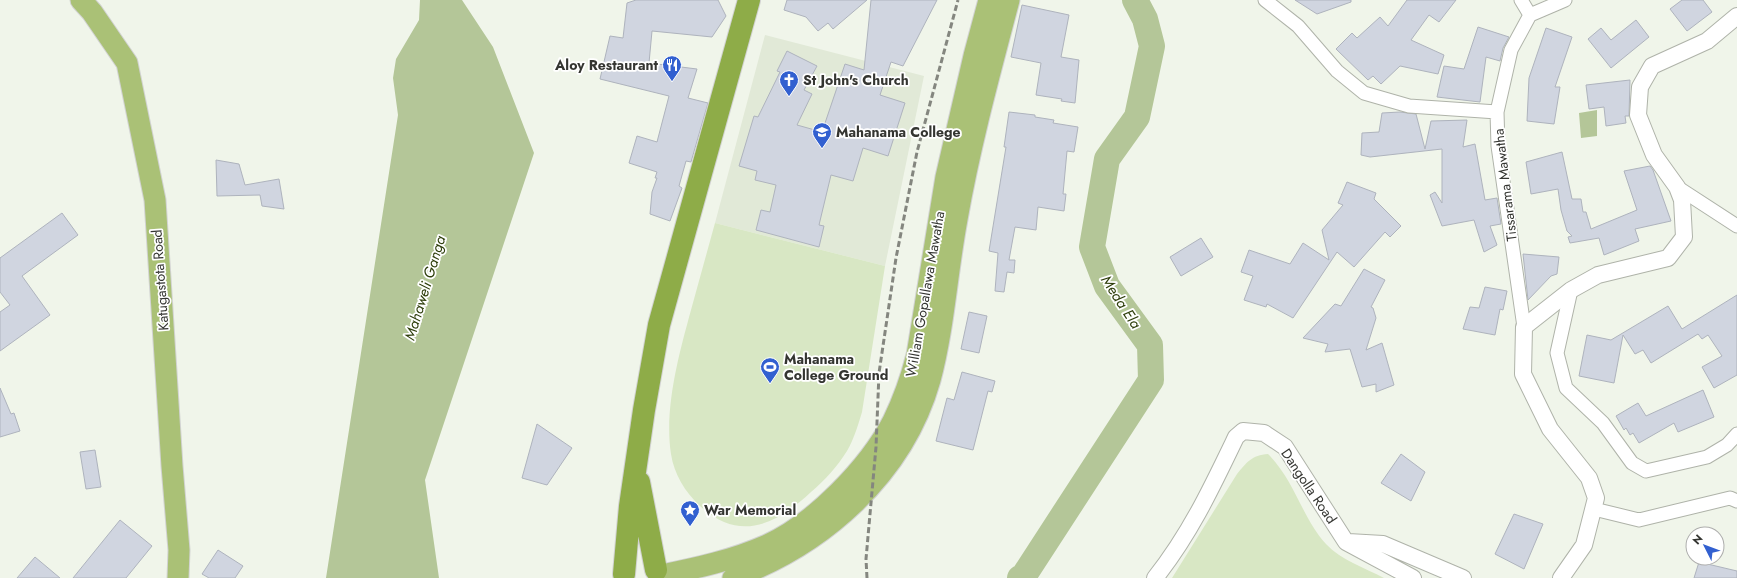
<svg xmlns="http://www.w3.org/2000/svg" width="1737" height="578" font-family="Jost,sans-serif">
	<rect width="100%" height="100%" fill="#f0f5ea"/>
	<!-- built -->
	<path fill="#e1e9d7" d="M765,35L924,76L885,266L715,223Z"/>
	<!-- green -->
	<path fill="#d8e7c4" d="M715,223L885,266L862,412C858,425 854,439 847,451C837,467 825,480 811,492C777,524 740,543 700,506C685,492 674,474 671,454C664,408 679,354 691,310C699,281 707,252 715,223Z
		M1268,454C1295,481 1302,518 1326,544C1341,560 1365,568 1384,578H1172L1237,474C1246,463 1252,455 1268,454Z"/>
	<!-- water -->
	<path fill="#b4c698" d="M420,0H462L493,47L534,153L425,480L439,578H326L398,115L393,78L396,59L419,20Z
		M1597,110V136L1581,138L1579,113Z"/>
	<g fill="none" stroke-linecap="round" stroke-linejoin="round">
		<!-- river -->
		<path stroke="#b4c698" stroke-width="26" d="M1020,578L1023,577L1151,380L1150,345L1107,286L1092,247L1107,159L1137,117L1152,46L1145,19L1135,0"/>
	</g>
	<!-- building -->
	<path fill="#d0d5e0" stroke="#aeb3bd" d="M636,0H718L726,16L712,37L652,31L649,63L697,69L688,98L708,103L691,162L686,161L679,186L682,188L670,221L650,214L652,192L657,178H655L657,172L629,163L637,136L657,142L669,96L600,79L610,36L623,38L627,3Z
		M787,0H867L833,29L828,23L818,31L806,17L784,10Z
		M871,0H937L903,66L891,62L880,95L905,103L888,156L863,148L853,181L831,175L819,225L824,226L819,247L756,230L761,210L770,212L776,185L755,180L757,171L739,166L754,116L758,117L780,72L777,71L787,51L817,66L804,90L812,94L797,125L822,132L845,64L864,70Z
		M1295,0H1351V2L1317,14Z
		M1407,0H1456L1439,22L1429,15L1411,40L1444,55L1438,74L1400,66L1381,84L1373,76L1368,80L1336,49L1352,33L1357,38L1380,17L1388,26Z
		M1682,0H1703L1712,12L1687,31L1670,9Z
		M1022,5L1069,15L1061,57L1079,60L1075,103L1061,101L1062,99L1036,95L1041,63L1011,57Z
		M1636,20L1649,37L1611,68L1588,39L1601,28L1611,40Z
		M1478,27L1509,37L1503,48L1500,61L1486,57L1480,102L1437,97L1444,66L1464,69Z
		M1546,28L1572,37L1555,87H1560L1554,124L1527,121L1529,78Z
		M1630,80L1629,116H1625L1626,123L1606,126L1604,107L1589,109L1586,85Z
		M1009,112L1035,115V117L1054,120L1053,123L1078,127L1074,152L1067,151L1063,194H1066L1064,211L1038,207L1036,230L1015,227L1009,260H1015L1014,273L1007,272L1004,292L995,291L998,253L989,251L1006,147H1004Z
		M1400,112L1416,114L1425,149L1431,121L1467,120L1463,147L1475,144L1485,200L1497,198L1501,224L1490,226L1497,245L1484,252L1474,220L1442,226L1430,195L1435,192L1442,203V149L1370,157L1361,155L1362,133L1379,132L1382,113Z
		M1562,152L1572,199H1581L1583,212H1586L1591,229L1637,210L1624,171L1650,166L1653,170L1671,221L1635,229L1639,241L1604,255L1599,238L1570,243L1568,237L1572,236L1567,231L1561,210L1558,189L1531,194L1526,162Z
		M216,160L239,164L245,185L279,179L284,209L262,206L260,195L217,196Z
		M1347,182L1376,193L1374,199L1401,226L1390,237L1385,232L1354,267L1337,252L1293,318L1267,304L1266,307L1244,300L1253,276L1241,272L1249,250L1290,264L1303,243L1329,260L1322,230L1343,205L1338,203Z
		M62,213L78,235L22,276L50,315L0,351V312L10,305L0,292V258Z
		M1201,238L1213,257L1181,276L1170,257Z
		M1523,254L1559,257L1557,274L1551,276L1528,300Z
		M1364,269L1385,280L1371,307L1373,308L1376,318L1366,350L1382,343L1394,385L1376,392V384L1362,387L1350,349L1325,352L1328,344L1303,338L1335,304L1341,306Z
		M1485,287L1507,291L1503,310L1500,309L1495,335L1463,329L1470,307L1479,308Z
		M1737,295V375L1714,388L1702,367L1722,356L1708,335L1702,339L1698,334L1651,363L1643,350L1635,354L1623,335L1614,383L1579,376L1587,335L1611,340L1668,306L1682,329Z
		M969,312L987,316L979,353L961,349Z
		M962,372L995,381L992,392L988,391L973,450L936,441L947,398L954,400Z
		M0,388L11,414L14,413L20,431L0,437Z
		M1703,390L1714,417L1678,432L1674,423L1639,443L1633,433L1630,435L1626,428L1624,430L1616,416L1638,403L1646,416Z
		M537,424L572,448L547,485L522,478Z
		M95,450L101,487L86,489L80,452Z
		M1401,454L1425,472L1411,501L1381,483Z
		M1514,514L1543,524L1524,569L1495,554Z
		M120,520L152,546L126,578H73Z
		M218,550L243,566L235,578H209L202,574Z
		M35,557L60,578H17Z
		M1699,562L1737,571V578H1694Z"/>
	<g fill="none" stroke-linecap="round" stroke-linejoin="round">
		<defs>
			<path id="minor" d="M1265,0L1298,26L1337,71L1364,93L1409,106L1497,112
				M1521,0L1530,15
				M1677,187L1737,226
				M1571,290L1557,353L1566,388L1603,423L1632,463L1646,471L1707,457L1727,445L1737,434
				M1524,327L1498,146L1497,112L1511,50L1530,15L1565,0
				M1594,509L1639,520L1730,498L1737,501"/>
			<path id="tertiary" d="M1348,542L1383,544L1463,578
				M1155,578C1190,534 1212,487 1236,437L1243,431L1264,433L1285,447L1346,542L1413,578
				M1561,578L1584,545L1596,498L1589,478L1550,429L1523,374L1524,327L1571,290L1598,275L1668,258L1684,237L1682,200L1677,187L1654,155L1638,115L1640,87L1652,66L1707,41L1737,16"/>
			<path id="primary" d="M81,0L92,12L127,63L155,200L172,466L179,550L178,578
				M662,575C697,568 733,560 767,545C814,524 869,467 893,421C904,399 911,378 917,355L946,177L974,56L989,0
				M733,578C823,545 903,475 930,380C944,328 947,272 957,219C970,145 990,72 1009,0"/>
			<path id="trunk" d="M639,482L656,570
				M624,574L630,506L644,410L659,325L749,0"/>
		</defs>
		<!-- minor casing -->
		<use href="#minor" stroke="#afb3a9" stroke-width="15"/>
		<!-- tertiary casing -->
		<use href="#tertiary" stroke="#afb3a9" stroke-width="18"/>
		<!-- primary casing -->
		<use href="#primary" stroke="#d2d3d2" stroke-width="23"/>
		<!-- trunk casing -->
		<use href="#trunk" stroke="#d2d3d2" stroke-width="24"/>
		<!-- minor -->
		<use href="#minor" stroke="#fff" stroke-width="13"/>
		<!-- tertiary -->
		<use href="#tertiary" stroke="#fff" stroke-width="16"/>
		<!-- primary -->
		<use href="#primary" stroke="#aac176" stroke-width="21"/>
		<!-- trunk -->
		<use href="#trunk" stroke="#8eac48" stroke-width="22"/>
		<!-- rail -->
		<path stroke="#84867f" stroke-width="3" stroke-dasharray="6 3" stroke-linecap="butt" d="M867,578L866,559L876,447L879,373L896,258L917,152L958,0"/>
	</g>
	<!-- icons -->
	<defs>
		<symbol id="restaurant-pin" viewBox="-11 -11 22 30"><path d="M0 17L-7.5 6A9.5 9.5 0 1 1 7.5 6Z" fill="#3260d0" stroke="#fff"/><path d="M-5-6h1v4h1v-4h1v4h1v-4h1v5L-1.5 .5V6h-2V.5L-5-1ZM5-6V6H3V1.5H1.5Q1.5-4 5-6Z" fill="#fff"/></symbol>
		<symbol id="church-pin" viewBox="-11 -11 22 30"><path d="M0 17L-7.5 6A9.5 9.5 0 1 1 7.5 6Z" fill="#3260d0" stroke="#fff"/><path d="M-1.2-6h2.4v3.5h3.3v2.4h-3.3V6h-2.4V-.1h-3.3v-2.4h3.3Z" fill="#fff"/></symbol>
		<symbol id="school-pin" viewBox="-11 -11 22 30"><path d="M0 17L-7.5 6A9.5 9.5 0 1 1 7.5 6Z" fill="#3260d0" stroke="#fff"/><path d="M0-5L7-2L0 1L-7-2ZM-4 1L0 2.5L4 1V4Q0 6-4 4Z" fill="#fff"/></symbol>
		<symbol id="stadium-pin" viewBox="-11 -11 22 30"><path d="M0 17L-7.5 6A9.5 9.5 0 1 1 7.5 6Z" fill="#3260d0" stroke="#fff"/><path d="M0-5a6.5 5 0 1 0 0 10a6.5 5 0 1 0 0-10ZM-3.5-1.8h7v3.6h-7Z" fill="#fff"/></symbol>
		<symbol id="sight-pin" viewBox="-11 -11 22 30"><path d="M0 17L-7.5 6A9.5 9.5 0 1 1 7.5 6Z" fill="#3260d0" stroke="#fff"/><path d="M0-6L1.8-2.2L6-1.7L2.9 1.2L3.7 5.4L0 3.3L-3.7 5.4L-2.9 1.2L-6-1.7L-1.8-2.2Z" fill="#fff"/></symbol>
	</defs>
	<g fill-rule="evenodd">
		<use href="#restaurant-pin" x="661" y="54" width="22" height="30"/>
		<use href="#church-pin" x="778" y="69" width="22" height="30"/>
		<use href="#school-pin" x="811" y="121" width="22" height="30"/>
		<use href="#stadium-pin" x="759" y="356" width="22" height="30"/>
		<use href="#sight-pin" x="679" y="499" width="22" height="30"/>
	</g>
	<g text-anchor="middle" stroke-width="3.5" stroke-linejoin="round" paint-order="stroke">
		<!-- poi labels -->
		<g font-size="14" font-weight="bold" fill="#343531" stroke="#fff" text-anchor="start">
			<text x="658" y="70" text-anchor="end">Aloy Restaurant</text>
			<text x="803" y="85">St John's Church</text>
			<text x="836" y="137">Mahanama College</text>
			<text x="784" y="364">Mahanama<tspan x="784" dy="16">College Ground</tspan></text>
			<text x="704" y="515">War Memorial</text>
		</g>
		<!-- street labels -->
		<g font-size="14" fill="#343531" stroke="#fff">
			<text transform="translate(1505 185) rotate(-97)" y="5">Tissarama Mawatha</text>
			<text transform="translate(160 280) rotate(-94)" y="5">Katugastota Road</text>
			<text transform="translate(925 294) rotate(-80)" y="5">William Gopallawa Mawatha</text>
			<text transform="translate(1309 486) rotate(56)" y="5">Dangolla Road</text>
		</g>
		<!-- water labels -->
		<g font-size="15" font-style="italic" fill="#2e3e0b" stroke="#fff">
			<text transform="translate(425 288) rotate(-73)" y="5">Mahaweli Ganga</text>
			<text transform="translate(1121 302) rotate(57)" y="5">Meda Ela</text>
		</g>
	</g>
	<!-- north arrow -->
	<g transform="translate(1705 546) rotate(312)"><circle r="19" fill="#ffffff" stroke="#aeaead"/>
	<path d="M0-3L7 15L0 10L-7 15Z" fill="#3260d0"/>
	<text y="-6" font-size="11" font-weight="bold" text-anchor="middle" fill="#343531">N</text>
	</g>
</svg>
